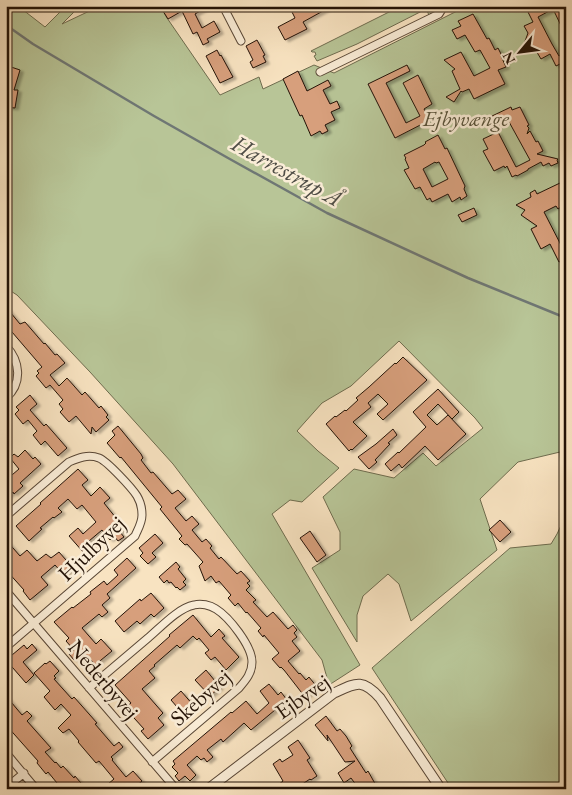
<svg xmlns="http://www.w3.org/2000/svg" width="572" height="795" font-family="'EB Garamond',serif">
	<defs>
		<filter id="shadow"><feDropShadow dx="3.5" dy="2" stdDeviation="1" flood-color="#0004"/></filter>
	</defs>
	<rect width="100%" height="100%" fill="#f8e3c1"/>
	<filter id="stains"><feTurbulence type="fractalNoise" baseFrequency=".004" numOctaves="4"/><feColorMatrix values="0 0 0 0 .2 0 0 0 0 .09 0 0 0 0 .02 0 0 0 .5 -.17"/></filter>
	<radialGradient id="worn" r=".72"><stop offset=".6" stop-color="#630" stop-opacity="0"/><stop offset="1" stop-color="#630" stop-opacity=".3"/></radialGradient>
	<!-- green -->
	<path fill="#b8c597" stroke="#6e6c4e" d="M6,6H18L45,27L60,12L48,6H80L62,24L100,6H160L167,18L220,95L259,77L263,89L314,65L334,73L467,6H566V483L561,472L560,452L518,462L480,499L497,550L411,621L399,584L388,574L363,596L357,615V642L312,568L340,550V532L323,497L354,469L394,478L423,453L436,466L483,428L475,418L399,341L351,386L322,403L297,431L318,451L339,468L302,502L290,500L272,514L360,665L329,685L322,660L173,464L90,372L17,295L6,288Z
		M401,6H430L433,12L429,15L426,9L357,44L317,61L314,56L316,55L315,52H312L311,51Z
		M566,515V789H452L372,668L510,548L551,544L557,534Z"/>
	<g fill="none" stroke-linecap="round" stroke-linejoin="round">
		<!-- stream -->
		<path stroke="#6f7774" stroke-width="2.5" d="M6,25L33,44L154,116L228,158L327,213L468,278L566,318"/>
	</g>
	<!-- building -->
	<path fill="#d79f7b" stroke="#231206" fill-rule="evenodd" filter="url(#shadow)" d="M172,6H209L195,14L202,28L214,21L220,32L207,39L209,42L203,45L197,32L193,34L182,11L168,19L163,11Z
		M307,6H332L303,22L307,29L285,40L278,27L295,18L292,12L301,7L302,9Z
		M540,6H566V36L553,9L538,17L552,44L559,56L566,52V61L556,66L550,54L541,59L535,49L524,44L528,33L524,26L533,22L528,12Z
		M473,14L487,39L489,38L495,50L498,48L502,56H501L506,67L498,70L505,84L474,99L469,89L462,92L461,91L454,102L446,97L460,89L452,71L455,69L444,60L461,52L474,76L490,68L480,50L475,52L465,35L457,39L452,30L461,26L458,21Z
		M257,40L265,55L263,56L266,62L253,68L250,62L253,60L246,46Z
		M217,50L220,56L221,55L233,77L220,83L206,56Z
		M407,65L410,71L386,83L406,123L420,116L403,83L418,75L432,104L424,109L430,120L395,138L368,84Z
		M11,67L20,70L14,90H18L15,108L6,107V96L9,78H7Z
		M298,71L307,91L328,80L331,86L323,90L330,104L337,101L340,108L331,112L335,120L325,125L328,131L322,134L320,131L311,136L302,115L300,116L283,79Z
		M511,107L512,110L520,107L529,125L527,126L529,128L527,134L530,131L536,142L538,141L543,151L537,154L558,159L557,160L558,163L551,166L549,163L543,166L541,162L528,169V170L517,176L516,175L512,177L507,166L505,168L504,166L494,171L483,151L488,149L483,139L498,132L516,167L530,160L508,120L489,129L486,122L494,119L492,116Z
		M438,135L445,149L447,148L465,186L464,189L467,196L461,200L460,197L452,202L448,194L432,202L430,198L427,200L420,187L415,189L404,170L409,168L405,159L406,158L404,155L424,145L426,143L425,142ZM435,162L436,163L439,162L448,179L432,187L423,169Z
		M560,183L566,194V218L561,207L558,209L556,206L544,212L562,247L566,245V259L559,262L550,244L541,249L531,229L537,226L521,215L525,210L516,205L531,197L530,193L535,190L537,194Z
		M474,208L477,215L462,222L458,215Z
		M6,307L20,324L25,322L44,344L45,343L55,355L57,354L65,363L50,375L59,386L67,378L82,395L85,392L99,408L101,406L108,415L106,417L109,420L96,432L92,427L91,434L76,416L69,422L60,412L63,409L59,404L63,400L50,385L46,388L36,376L39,373L37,371L42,367L6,325Z
		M403,357L427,380L383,420L377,414L388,404L378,394L368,403L371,407L353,422L367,436L352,450L351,449L349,451L326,424L335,416L336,417L345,410L346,411L358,400L356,398L369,387L395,363L396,364Z
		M438,389L459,412L452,419L438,404L427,415L437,425L448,415L466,434L438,460L425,446L402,468L399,464L391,471L385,464L398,452L399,453L426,427L413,412Z
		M30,395L37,404L30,410L44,426L46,424L67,448L58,456L45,441L41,445L33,435L37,431L28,420L23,424L15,414L19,410L16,407Z
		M118,426L141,454L143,458L141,460L151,473L153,472L172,494L178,490L186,499L175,508L186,521L192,516L199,524L192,530L202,542L206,539L212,546L210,548L219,559L221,557L237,574L241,571L250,581L247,583L250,586L246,590L256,600L253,602L267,617L273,612L288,629L293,625L297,630L294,633L297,637L292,641L300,651L288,661L299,674L300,673L306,680L309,677L317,687L305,697L284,670L281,667L280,668L272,659L279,653L264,635L263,637L258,631L261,628L247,612L246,613L238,603L235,606L228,598L231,595L219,581L216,583L211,576L205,581L199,566L203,562L187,544L185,545L179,539L182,536L160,509L162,507L121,457L120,458L107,443L115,435L112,431Z
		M393,429L397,435L388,443L390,444L375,460L377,462L369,469L358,457L376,444Z
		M25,450L33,459L35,457L41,464L20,483L23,486L14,494L13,492L6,498V480L19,469L10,458L14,454L18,457Z
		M78,469L88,480L82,485L91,496L100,487L110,498L104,503L124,528L120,532L124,537L118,541L114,536L110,540L102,530L89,541L93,545L84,553L69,536L78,528L83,534L96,522L82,505L77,509L68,499L58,508L62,512L54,518L53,517L40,528L42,529L29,541L16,526L41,504L40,503Z
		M500,520L511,532L500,542L489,530Z
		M310,531L326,555L317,562L300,538Z
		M155,534L163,543L152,553L156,557L148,564L140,556L143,553L139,548Z
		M6,540L20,556L27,550L37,561L46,554L51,558L59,552L73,568L64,575L55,565L41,577L48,585L30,600L23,591L24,590L6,570V567L11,563L6,558Z
		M127,558L136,568L107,594L110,598L102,605L108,612L102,617L99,614L82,628L96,644L101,639L112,651L95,665L91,660L86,664L79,656L74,660L69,654L74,650L66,641L69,638L54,622L72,607L73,608L91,594L90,592L104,581L107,585L118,575L114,570Z
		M176,562L180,567L178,569L186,579L183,582L186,585L180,590L177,587L176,588L171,582L169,583L167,580L164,583L159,577Z
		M151,593L164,608L154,617L151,614L140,624L137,621L124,632L115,621L140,599L141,601Z
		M193,615L211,637L219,629L225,636L222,638L239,657L226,670L215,657L211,660L205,653L209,650L199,638L197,640L193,636L180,648L177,645L154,665L155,666L149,671L155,678L142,689L163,713L158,718L164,725L148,739L141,731L144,729L125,708L131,703L115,685L170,636L169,635Z
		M32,644L37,650L23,662L34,675L26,683L6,660L24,645L27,649Z
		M50,661L59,671L54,676L56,678L54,679L72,699L74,697L97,723L95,724L114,746L119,742L123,747L111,757L113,759L112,760L126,777L133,771L142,781L133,789H102L114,779L99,761L96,763L78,742L79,741L69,729L63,733L58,728L71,715L61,704L55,710L44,697L50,691L34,673L45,663L46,664Z
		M206,670L220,687L210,696L195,680Z
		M269,684L278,695L281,692L287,700L251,730L244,723L223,742L221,739L207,750L213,757L207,762L204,758L201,760L197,756L187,765L196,775L190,781L185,776L179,781L175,776L178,773L172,767L175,764L173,761L231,712L232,713L246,701L257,714L269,703L260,691Z
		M181,691L194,706L184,715L171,700Z
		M6,696L22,715L27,711L32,716L27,721L51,748L45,752L55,763L56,762L61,768L63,766L74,778L75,776L86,789H58L55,785L57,783L48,772L46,774L37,763L38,761L6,725Z
		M326,716L337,731L340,729L346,736L352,746L350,748L366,773L368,771L378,789H359L351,778L344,783L338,773L355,761L345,762L327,735L328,741L315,725Z
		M298,740L310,758L307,760L317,776L311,780L310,779L295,789L291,785L286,789H273L283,781L273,764L280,759L282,762L293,755L288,747Z"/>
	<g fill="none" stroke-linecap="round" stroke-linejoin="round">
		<defs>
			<path id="minor" d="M223,6L241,41
				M320,72L439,14L444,6
				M6,346C20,361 23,383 6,398
				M6,516L69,462C78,458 88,454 99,458C107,461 132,488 137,496C140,501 142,508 142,515C142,523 138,529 135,536L6,647
				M6,591L176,789
				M89,688C109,671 128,655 148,638C160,628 178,608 194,605C201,603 210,605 216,609C229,617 252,646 252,662C252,673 246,680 239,688L152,762
				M6,753L36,789
				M6,788L24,773"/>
			<path id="tertiary" d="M208,789L334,693C356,683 362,678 380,698L441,789"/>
		</defs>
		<!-- minor casing -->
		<use href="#minor" stroke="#584635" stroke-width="9"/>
		<!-- tertiary casing -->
		<use href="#tertiary" stroke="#584635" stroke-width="11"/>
		<!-- minor -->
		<use href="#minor" stroke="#faedd7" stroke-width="7"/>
		<!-- tertiary -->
		<use href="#tertiary" stroke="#faedd7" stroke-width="9"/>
	</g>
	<g text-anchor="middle" stroke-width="5" stroke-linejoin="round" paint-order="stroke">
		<!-- park labels -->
		<g font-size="22" font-style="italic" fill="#575139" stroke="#faedd7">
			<text x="466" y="126">Ejbyvænge</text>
		</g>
		<!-- street labels -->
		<g font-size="22" fill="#231206" stroke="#faedd7">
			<text transform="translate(91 548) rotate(-44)" y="8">Hjulbyvej</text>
			<text transform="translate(104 679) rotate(50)" y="8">Nederbyvej</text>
			<text transform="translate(302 696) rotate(-35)" y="8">Ejbyvej</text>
			<text transform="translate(200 697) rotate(-42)" y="8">Skebyvej</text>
		</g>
		<!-- water labels -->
		<g font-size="24" font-style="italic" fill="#4f4d46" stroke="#faedd7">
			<text transform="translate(287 171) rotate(29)" y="8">Harrestrup Å</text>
		</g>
	</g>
	<!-- margin -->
	<rect width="572" height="795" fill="none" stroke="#f8e3c1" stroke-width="25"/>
	<rect x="8" y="8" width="557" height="780" fill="none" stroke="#231206" stroke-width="2.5"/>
	<rect x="12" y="12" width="547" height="770" fill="none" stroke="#231206"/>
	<!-- north arrow -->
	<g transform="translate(520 52) rotate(241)" stroke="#faedd7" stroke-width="4" paint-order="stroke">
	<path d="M0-4L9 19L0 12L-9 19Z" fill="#231206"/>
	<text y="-8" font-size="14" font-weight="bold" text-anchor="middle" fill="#231206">N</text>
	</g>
	<rect width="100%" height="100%" filter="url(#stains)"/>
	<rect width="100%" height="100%" fill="url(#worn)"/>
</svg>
